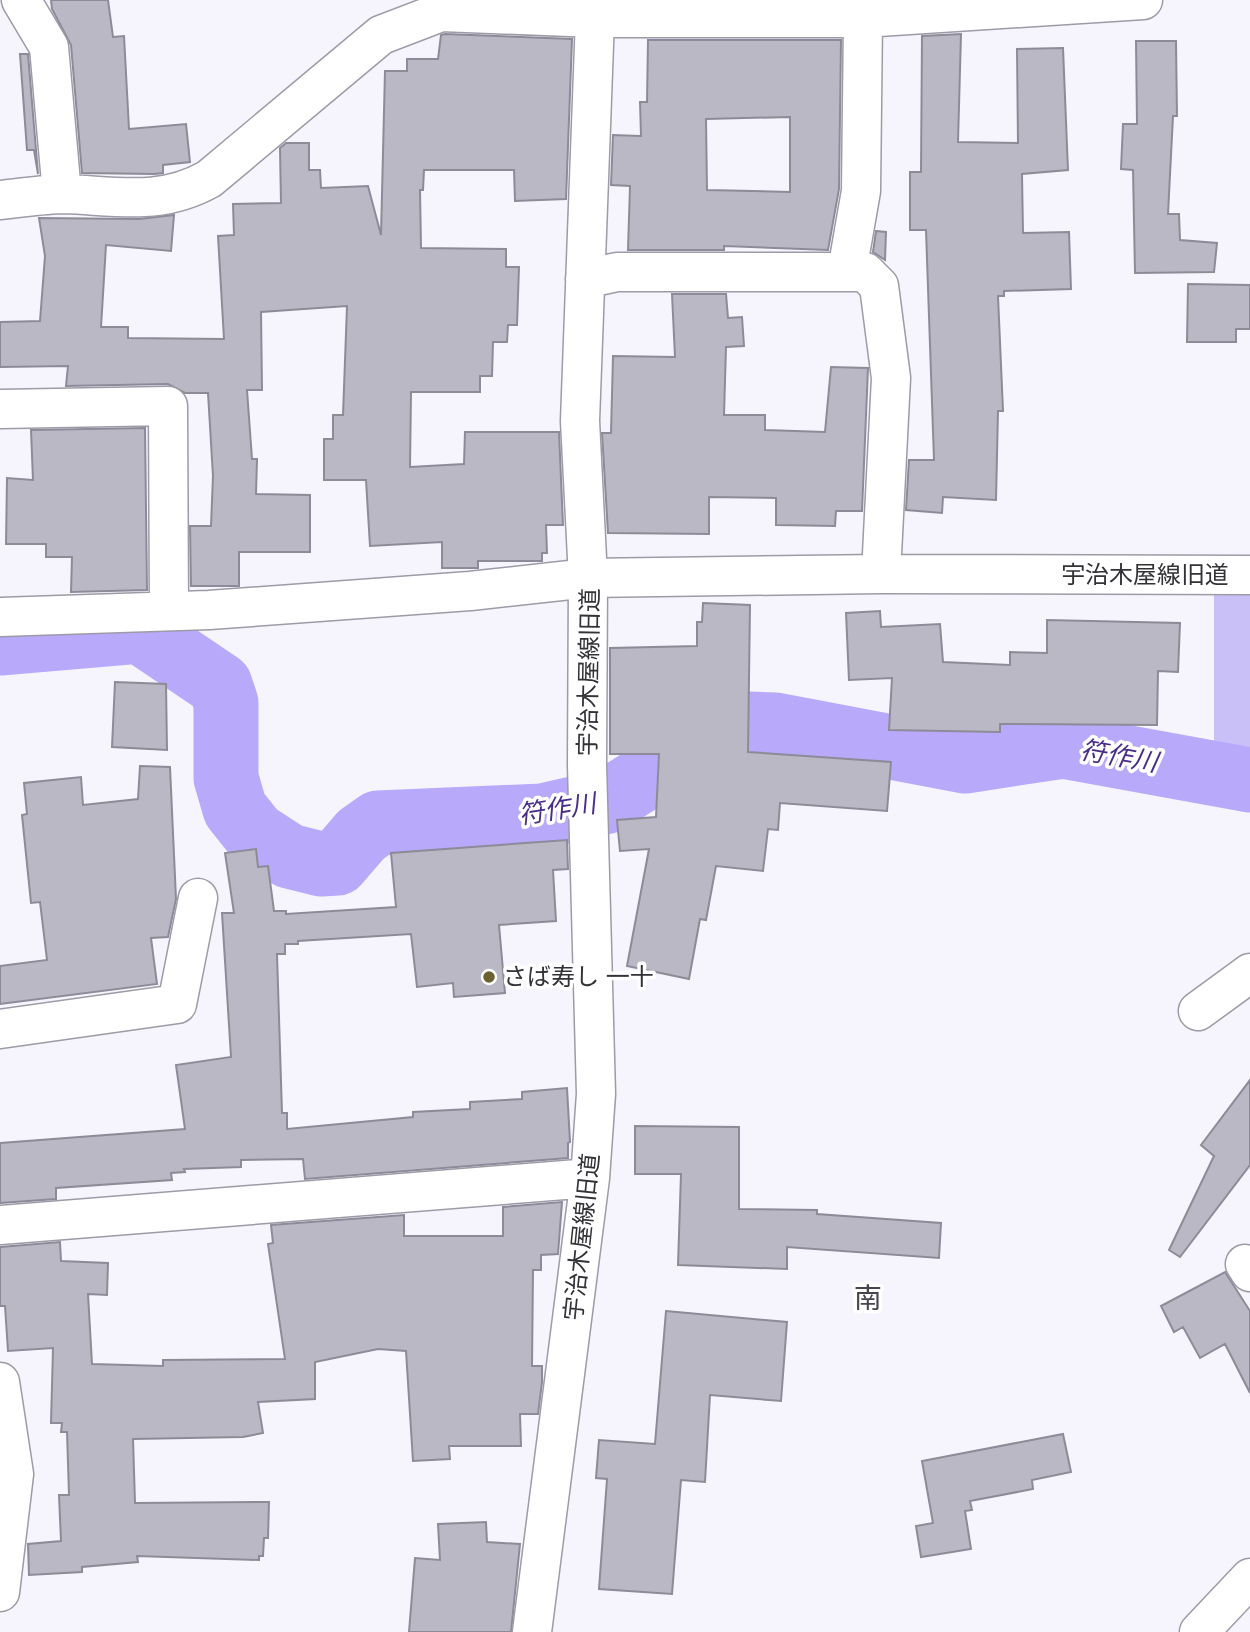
<svg xmlns="http://www.w3.org/2000/svg" width="1250" height="1632" font-family="Helvetica,'Noto Sans JP',sans-serif">
	<rect width="100%" height="100%" fill="#f6f5fd"/>
	<!-- green -->
	<path fill="#c9c0f7" d="M1250,587V777L1214,767V589Z"/>
	<g fill="none" stroke-linecap="round" stroke-linejoin="round">
		<!-- river -->
		<path stroke="#b8a9fb" stroke-width="65" d="M0,643L140,631L220,685L226,703V778L235,809L255,834L289,856L321,864L337,863L361,835L378,823L543,816L608,801L714,734L749,724L775,725L965,761L1063,746L1250,780"/>
	</g>
	<!-- building -->
	<path fill="#bab8c5" stroke="#8d8b98" stroke-width="2" fill-rule="evenodd" d="M51,0H108L113,37L124,36L129,129L186,124L190,162L163,165V173L154,174L82,173L71,45L52,9Z
		M445,34L572,39L566,199L515,201L514,170H424L423,190H420L421,248L506,249V267H519L517,325H508L507,342H493L492,376H480V392H411L410,467L464,464L465,432H559L563,525H546L547,553H542V561H478V568H442V542L370,546L366,480H324V439H333V415H343L347,306L261,312L262,390H247L252,459H257L256,494L310,495V552H239V586H191L190,526H211L213,476L208,393H185L168,384L66,386L68,366L0,367V322L40,321L45,256L39,218L139,219L174,215L171,251L106,245L101,327H128V338L224,339L218,236L234,235L233,204L281,203L280,148L286,143H309V170H320L321,188L368,186L381,235L385,71H407V59H438L441,35Z
		M961,34L958,142L1018,143L1017,49L1063,48L1068,170L1022,174L1023,233L1069,232L1071,289L1004,291V296H998L1003,411H998L996,500L943,497L942,513L906,510L909,460H934L926,230H910V172H921L922,36Z
		M648,40H841L839,189L828,250L724,246V250H628L630,186L611,185L613,135L641,136L640,102H647ZM790,117V192L707,190L706,119Z
		M1136,41H1176L1177,116H1173L1168,214H1179L1180,240L1217,243L1214,272L1135,273L1133,170L1121,169L1123,124H1137Z
		M20,54H28L38,174L34,150H27Z
		M876,231L886,232L885,260L873,252Z
		M1188,284L1250,285V329H1236V342H1187Z
		M672,294H726L728,318L742,317L744,346L726,347L724,415H765V430L825,432L831,367L868,368L862,511H836L835,526L776,525V498L709,497V534L608,533L602,433H611L613,356L675,357Z
		M145,428L147,590L71,592L72,557H46V544H6L7,478L33,480L31,430Z
		M703,603L750,605L748,752L891,762L887,811L780,803L778,830L768,829L763,871L716,866L706,920L700,919L689,979L627,966L649,849L620,851L617,820L656,817L659,754H610V648L697,646V622H702Z
		M880,611L881,627L940,624L943,662L1010,665V652L1047,653V620L1180,623L1178,672L1158,671L1157,725L1000,724V732L889,730L892,678L849,680L846,613Z
		M115,682L166,684L167,750L112,747Z
		M140,766L170,767L176,899L168,937L151,938L157,984L0,1004V966L47,960L40,902L31,903L22,815L27,814L24,783L81,777L83,805L138,799Z
		M567,840L568,869L553,870L556,921L499,925L505,993L454,997L453,983L417,987L411,934L298,941V944H285V954H277L282,1113H287V1129L413,1117V1112L470,1109V1102L522,1099V1092L567,1088L570,1142L568,1143V1158L305,1179L303,1159L241,1160V1167L184,1169L185,1172L171,1173L172,1180L56,1188V1199L0,1203V1143L185,1129L176,1065L231,1057L222,913H234L225,853L256,849L258,867L268,866L274,911H286V914L396,907L391,853Z
		M1250,1080V1165L1180,1257L1169,1250L1214,1156L1201,1145Z
		M635,1126L739,1127V1209L817,1210V1214L941,1223L939,1258L787,1247V1269L678,1265L681,1174H635Z
		M562,1202L558,1254L541,1255V1270H533L532,1366H542V1382L538,1414H520L521,1446H449L450,1459L413,1461L406,1351L378,1349L315,1362V1399L258,1402L263,1433L243,1437L133,1439L135,1503L269,1502L268,1538H264L263,1556H259V1560L137,1556L138,1562L82,1567V1572L29,1575L28,1544L61,1541L59,1495H69L67,1432H61L62,1423H51L53,1348L8,1351L5,1306H0V1247L60,1242L61,1261L108,1263L107,1295L88,1294L92,1364L163,1366V1360L285,1359L268,1244L273,1243L271,1225L404,1215V1236H503V1207Z
		M1225,1272L1250,1311V1393L1225,1344L1200,1358L1183,1327L1174,1332L1161,1306Z
		M666,1311L787,1322L781,1401L710,1395L705,1482L681,1480L672,1594L599,1589L607,1479L596,1478L599,1440L655,1444Z
		M1063,1434L1071,1472L1032,1480L1033,1489L970,1501L972,1510L965,1511L971,1549L921,1557L916,1526L933,1523L922,1461Z
		M486,1522L487,1542L520,1544L511,1632H409L415,1558L440,1560L438,1524Z"/>
	<g fill="none" stroke-linecap="round" stroke-linejoin="round">
		<defs>
			<path id="minor" d="M21,0L49,47L62,194
				M0,200C21,198 44,194 65,194C118,196 161,206 209,179L381,35L441,12L595,18H863L1143,0
				M847,271L861,191L863,18
				M585,279L617,272H865L879,286L891,378L881,574
				M0,409L168,406L169,610
				M0,617L209,610L470,591L588,578L881,574L1250,575
				M1198,1011L1250,973
				M0,1029L177,1004L198,898
				M0,1225L590,1178
				M1245,1264L1250,1272
				M0,1382L14,1474L0,1592
				M532,1632L590,1178L596,1094L587,765L588,578L580,421L595,18
				M1199,1632L1250,1578"/>
		</defs>
		<!-- minor casing -->
		<use href="#minor" stroke="#9c9ba7" stroke-width="41"/>
		<!-- minor -->
		<use href="#minor" stroke="#fff" stroke-width="38"/>
	</g>
	<!-- markers -->
	<circle fill="#6d622f" stroke="#fff" stroke-width="2.5" cx="489" cy="977" r="7"/>
	<g text-anchor="middle" stroke-width="7" stroke-linejoin="round" paint-order="stroke">
		<!-- street labels -->
		<g font-size="24" fill="#323237" stroke="#fff">
			<text x="1145" y="583">宇治木屋線旧道</text>
			<text transform="translate(589 672) rotate(-89)" y="8">宇治木屋線旧道</text>
			<text transform="translate(582 1237) rotate(-84)" y="8">宇治木屋線旧道</text>
		</g>
		<!-- poi labels -->
		<g font-size="24" fill="#323237" stroke="#fff" text-anchor="start">
			<text x="503" y="985">さば寿し 一十</text>
		</g>
		<!-- water labels -->
		<g font-size="26" font-style="italic" fill="#482d89" stroke="#fff">
			<text transform="translate(1119 756) rotate(10)" y="9">符作川</text>
			<text transform="translate(557 809) rotate(-9)" y="9">符作川</text>
		</g>
		<!-- quarter labels -->
		<g font-size="28" fill="#46444f" stroke="#fff">
			<text x="868" y="1308">南</text>
		</g>
	</g>
</svg>
